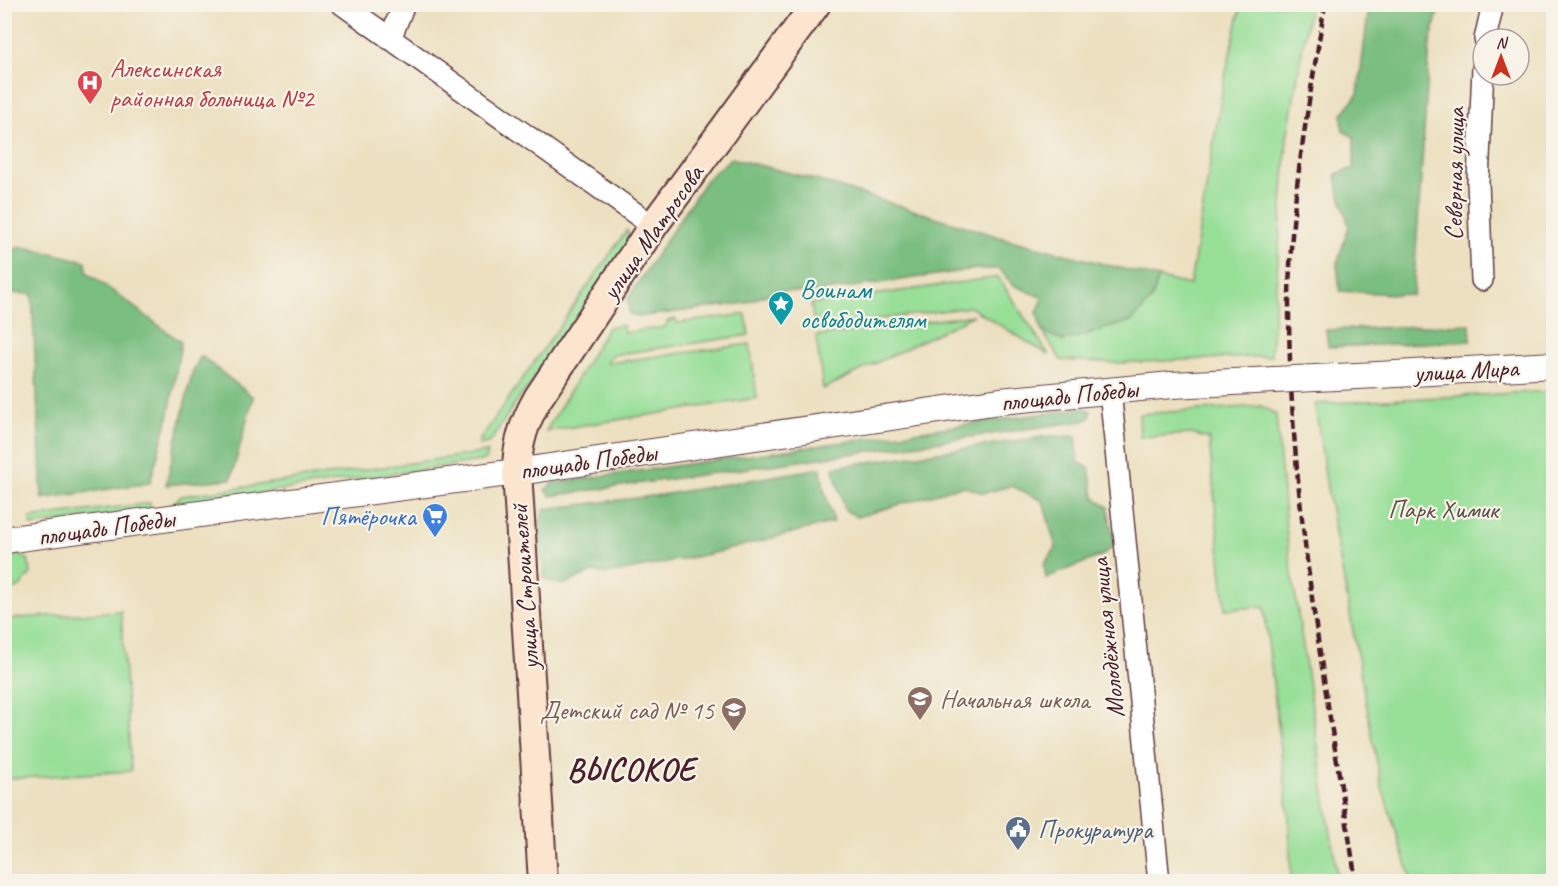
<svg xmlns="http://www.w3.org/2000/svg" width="1558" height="886" font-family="Caveat,sans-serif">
	<rect width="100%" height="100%" fill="#f7f3e8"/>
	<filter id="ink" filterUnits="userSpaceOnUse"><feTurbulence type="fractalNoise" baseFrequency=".0167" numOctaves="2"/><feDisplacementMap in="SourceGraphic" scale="12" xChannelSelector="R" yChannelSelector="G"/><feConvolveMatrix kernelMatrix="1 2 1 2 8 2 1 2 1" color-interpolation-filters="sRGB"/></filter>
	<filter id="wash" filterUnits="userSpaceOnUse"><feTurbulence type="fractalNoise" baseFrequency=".008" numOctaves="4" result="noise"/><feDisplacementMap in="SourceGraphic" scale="24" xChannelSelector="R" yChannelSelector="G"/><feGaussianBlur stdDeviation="1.35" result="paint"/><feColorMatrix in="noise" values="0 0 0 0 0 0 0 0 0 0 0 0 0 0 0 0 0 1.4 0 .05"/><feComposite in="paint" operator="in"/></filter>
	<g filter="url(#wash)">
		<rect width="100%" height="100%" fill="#ece0c0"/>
		<!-- green -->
		<path fill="#98df98" stroke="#717f62" stroke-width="1.5" d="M1241,5H1310L1287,138L1271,356L1118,363L1061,360L1042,331L1063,341L1151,300L1159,278L1190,285L1224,81Z
			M627,230L630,240L532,384L520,396L490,442L479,445V441Z
			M998,277L1049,355L970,307L815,328L811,304Z
			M746,314L749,335L612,355L607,363L750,344L757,398L546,431L608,327L623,325L624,333L665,327L668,321L675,319L678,323Z
			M974,315L823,389L816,336Z
			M1553,391V881H1412L1381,785L1327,488L1315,404Z
			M1261,406L1276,414L1287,539L1338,881H1291L1289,818L1264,607L1225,609L1209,439L1192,434L1140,437L1139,414Z
			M488,452L486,460L179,505L171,504L182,496Z
			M150,503V509L32,526L30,518Z
			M17,554L28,559L31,573L20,587L5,593V556Z
			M121,611L131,771L5,779V619Z"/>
		<!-- forest -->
		<path fill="#7abe80" stroke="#626e56" stroke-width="1.5" d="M1369,5H1440L1430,43L1413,295L1340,291L1337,264L1349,226L1338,189L1336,174L1354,168V137L1343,131L1342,114L1358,94Z
			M731,158L816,180L1006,239L1159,278L1151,300L1132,321L1063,341L1042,331L1037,313L1043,298L1013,285L999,269H977L810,293L777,290L746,303L637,317L629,313L628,298L706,180Z
			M24,247L86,261L87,272L181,342L169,414L150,483L42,499L32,294L5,293V251Z
			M1470,324L1471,341L1328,347L1326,330Z
			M201,356L253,397L231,479L166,485L192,373Z
			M1083,408L1091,411L1090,418L1083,421L551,496L545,490L554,483Z
			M1051,436H1076L1078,462L1089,468L1094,497L1108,507L1114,545L1103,555L1046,578L1044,564L1056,548L1043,501L1012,486L983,493L962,486L857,517L845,510L833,467Z
			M821,468L824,490L834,522L714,553L608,574C604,574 598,572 594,572C574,576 566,594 544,577L538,524L545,509L661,495Z"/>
	</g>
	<g filter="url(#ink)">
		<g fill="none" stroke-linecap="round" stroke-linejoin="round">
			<defs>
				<path id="minor" d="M342,4L653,226
					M390,39L404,4
					M1485,39L1493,4
					M1482,280L1478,182L1483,68
					M1110,390L1159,882"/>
				<path id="tertiary" d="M1378,375L1554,365
					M4,540L517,472L1000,401L1172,385"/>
				<path id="secondary" d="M543,882L517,472C517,443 524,423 538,398L653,226L816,4"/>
			</defs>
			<!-- minor casing -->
			<use href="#minor" stroke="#623c41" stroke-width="24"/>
			<!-- tertiary casing -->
			<use href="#tertiary" stroke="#623c41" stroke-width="28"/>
			<!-- secondary casing -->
			<use href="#secondary" stroke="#623c41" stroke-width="32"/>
			<!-- minor -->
			<use href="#minor" stroke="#fff" stroke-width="21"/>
			<!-- tertiary -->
			<use href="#tertiary" stroke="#fff" stroke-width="26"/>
			<!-- secondary -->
			<use href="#secondary" stroke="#fce5cf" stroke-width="28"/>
			<!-- rail -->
			<path stroke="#4a1f2b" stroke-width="4.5" stroke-dasharray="9 4.5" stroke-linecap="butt" d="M1325,4C1309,104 1289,205 1289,306C1289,500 1327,691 1356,882"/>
			<defs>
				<path id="tertiary-bridge" d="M1172,385L1378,375"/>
			</defs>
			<!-- tertiary-bridge casing -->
			<use href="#tertiary-bridge" stroke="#623c41" stroke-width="28" stroke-linecap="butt"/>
			<!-- tertiary-bridge -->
			<use href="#tertiary-bridge" stroke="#fff" stroke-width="26"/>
		</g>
	</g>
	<!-- icons -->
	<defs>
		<symbol id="hospital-pin" viewBox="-11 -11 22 30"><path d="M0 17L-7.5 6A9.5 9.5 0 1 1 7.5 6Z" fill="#e0444e" stroke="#f7f3e8"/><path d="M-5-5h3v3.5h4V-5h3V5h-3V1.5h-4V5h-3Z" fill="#fff"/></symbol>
		<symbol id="sight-pin" viewBox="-11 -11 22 30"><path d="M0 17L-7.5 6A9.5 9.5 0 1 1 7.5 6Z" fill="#0f9aa8" stroke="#f7f3e8"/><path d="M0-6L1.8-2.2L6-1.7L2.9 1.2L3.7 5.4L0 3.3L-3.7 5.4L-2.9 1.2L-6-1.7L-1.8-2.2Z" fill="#fff"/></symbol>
		<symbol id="supermarket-pin" viewBox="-11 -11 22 30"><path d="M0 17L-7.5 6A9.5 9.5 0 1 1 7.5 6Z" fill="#3f7fe0" stroke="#f7f3e8"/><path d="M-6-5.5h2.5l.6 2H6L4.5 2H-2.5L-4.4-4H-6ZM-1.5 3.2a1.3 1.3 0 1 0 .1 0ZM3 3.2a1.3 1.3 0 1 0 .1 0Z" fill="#fff"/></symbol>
		<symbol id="school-pin" viewBox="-11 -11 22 30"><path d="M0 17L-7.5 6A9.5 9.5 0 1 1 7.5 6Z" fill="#8d6e63" stroke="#f7f3e8"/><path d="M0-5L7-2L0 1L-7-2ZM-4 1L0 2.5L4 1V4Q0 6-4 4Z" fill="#fff"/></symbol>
		<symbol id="civic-pin" viewBox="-11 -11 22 30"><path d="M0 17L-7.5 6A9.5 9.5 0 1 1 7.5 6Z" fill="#5c6f8a" stroke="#f7f3e8"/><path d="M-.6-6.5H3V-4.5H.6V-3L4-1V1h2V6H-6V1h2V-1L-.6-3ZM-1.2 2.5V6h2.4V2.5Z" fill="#fff"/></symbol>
	</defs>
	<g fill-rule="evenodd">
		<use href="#hospital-pin" x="75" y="68" width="30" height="40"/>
		<use href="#sight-pin" x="766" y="289" width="30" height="40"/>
		<use href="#supermarket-pin" x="420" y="501" width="30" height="40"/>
		<use href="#school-pin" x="905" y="684" width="30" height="40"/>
		<use href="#school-pin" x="719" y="695" width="30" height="40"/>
		<use href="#civic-pin" x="1003" y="814" width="30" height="40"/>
	</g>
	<g text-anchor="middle" stroke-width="4.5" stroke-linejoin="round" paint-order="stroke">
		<!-- health labels -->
		<g font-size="26" fill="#be3a42" stroke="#f7f3e8" text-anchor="start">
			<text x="110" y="77">Алексинская<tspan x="110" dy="30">районная больница №2</tspan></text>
		</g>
		<!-- street labels -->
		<g font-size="26" fill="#4a1f2b" stroke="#f7f3e8">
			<text transform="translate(1454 174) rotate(-89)" y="9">Северная улица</text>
			<text transform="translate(652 232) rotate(-55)" y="9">улица Матросова</text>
			<text transform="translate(1466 370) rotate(-3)" y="9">улица Мира</text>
			<text transform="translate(1069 395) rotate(-6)" y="9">площадь Победы</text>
			<text transform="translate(588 461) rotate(-8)" y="9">площадь Победы</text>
			<text transform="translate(106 527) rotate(-8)" y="9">площадь Победы</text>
			<text transform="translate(524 587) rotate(-94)" y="9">улица Строителей</text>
			<text transform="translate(1107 638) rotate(-96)" y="9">Молодёжная улица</text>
		</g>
		<!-- culture labels -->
		<g font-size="26" fill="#0d838f" stroke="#f7f3e8" text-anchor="start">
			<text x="800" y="298">Воинам<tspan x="800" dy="30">освободителям</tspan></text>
		</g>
		<!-- park labels -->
		<g font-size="26" fill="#5e4f46" stroke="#f7f3e8">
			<text x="1443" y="518">Парк Химик</text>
		</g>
		<!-- shop labels -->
		<g font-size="26" fill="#366cbe" stroke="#f7f3e8" text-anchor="end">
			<text x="416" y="525">Пятёрочка</text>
		</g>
		<!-- education labels -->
		<g font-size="26" fill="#785e54" stroke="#f7f3e8" text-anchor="start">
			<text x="940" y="708">Начальная школа</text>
			<text x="714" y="719" text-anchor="end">Детский сад № 15</text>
		</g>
		<!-- service labels -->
		<g font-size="26" fill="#4e5e75" stroke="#f7f3e8" text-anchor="start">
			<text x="1038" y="838">Прокуратура</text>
		</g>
		<!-- district labels -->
		<g font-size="32" font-weight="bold" letter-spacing="1.5" fill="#4a1f2b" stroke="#f7f3e8">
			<text x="632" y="780">ВЫСОКОЕ</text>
		</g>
	</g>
	<!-- margin -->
	<rect width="1558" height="886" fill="none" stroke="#f7f3e8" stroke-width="24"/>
	<!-- north arrow -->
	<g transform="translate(1501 57)"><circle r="28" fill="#f7f3e8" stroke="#b29e9c" stroke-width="1.5"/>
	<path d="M0-4.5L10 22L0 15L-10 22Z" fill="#c8321e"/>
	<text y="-9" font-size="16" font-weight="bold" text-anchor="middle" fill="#4a1f2b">N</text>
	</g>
</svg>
